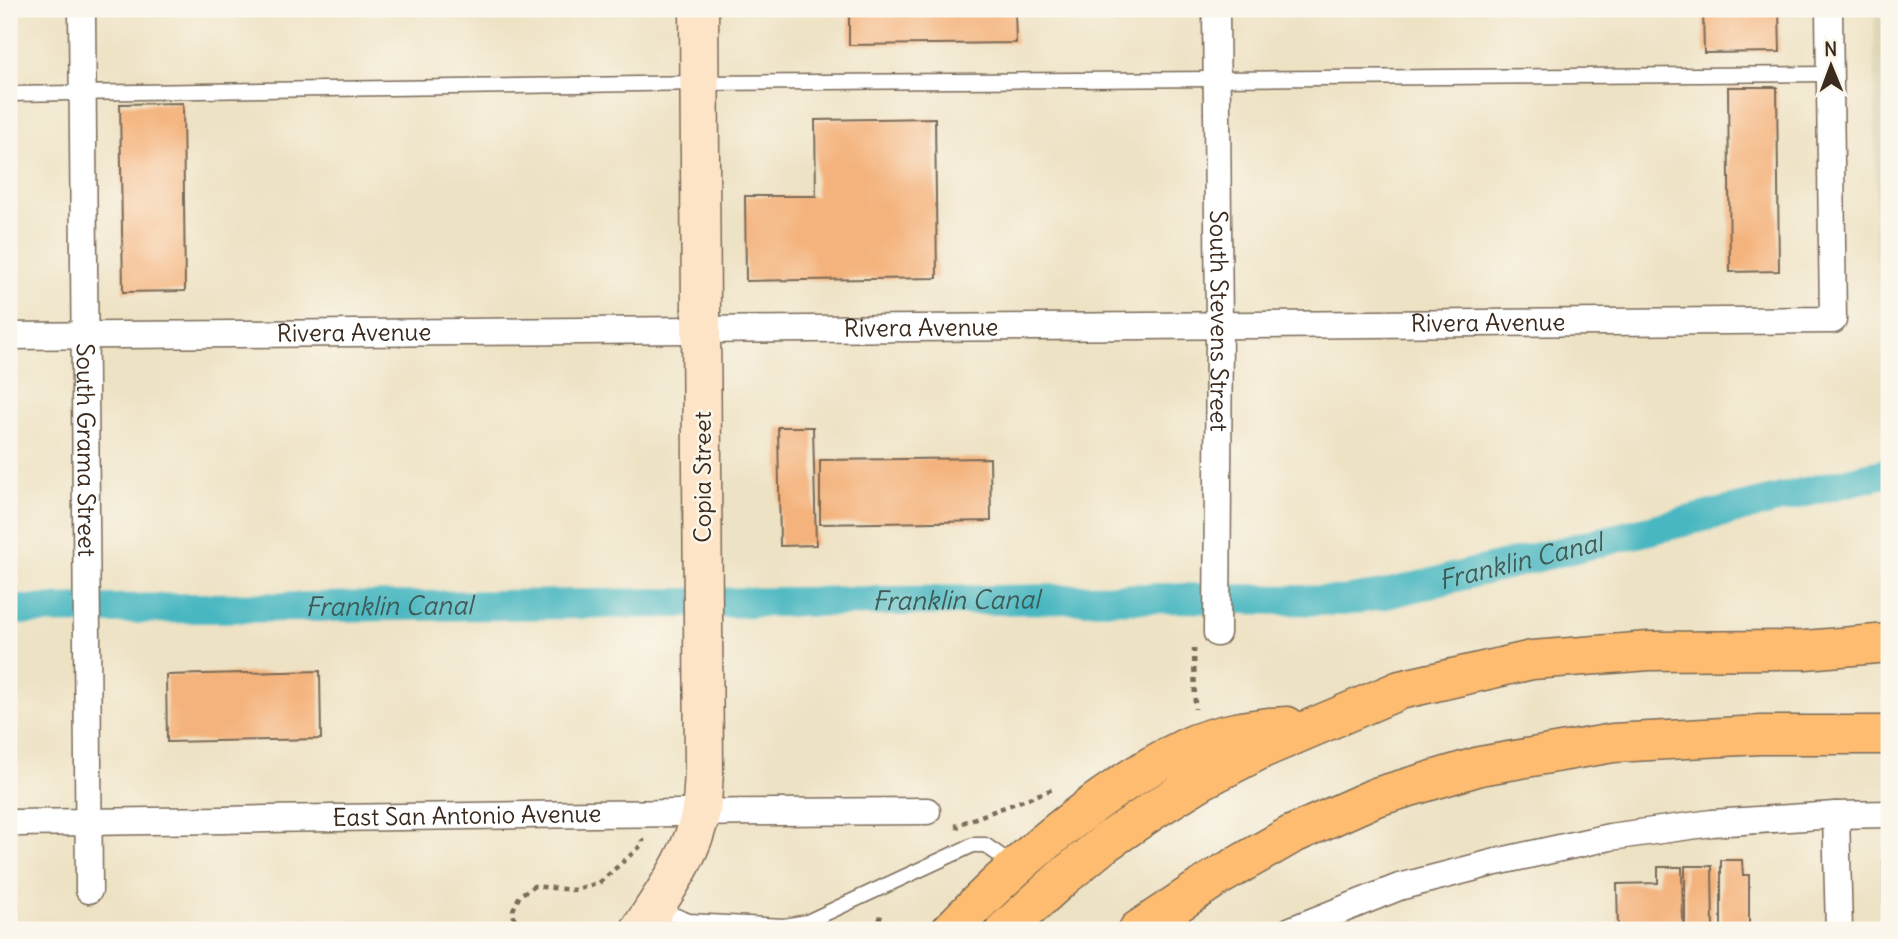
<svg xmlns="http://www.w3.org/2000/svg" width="1898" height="939" font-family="Delius,sans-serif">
	<rect width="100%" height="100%" fill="#fbf7ec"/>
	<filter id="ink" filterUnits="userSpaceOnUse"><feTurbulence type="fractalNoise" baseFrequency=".0143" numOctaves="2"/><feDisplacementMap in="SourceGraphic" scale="14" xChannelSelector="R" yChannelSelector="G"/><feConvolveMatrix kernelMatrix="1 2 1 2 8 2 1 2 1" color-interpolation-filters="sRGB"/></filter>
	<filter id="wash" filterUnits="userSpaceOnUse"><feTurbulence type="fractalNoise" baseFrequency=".00686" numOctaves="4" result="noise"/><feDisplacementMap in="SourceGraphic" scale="28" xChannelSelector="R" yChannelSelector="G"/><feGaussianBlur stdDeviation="1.57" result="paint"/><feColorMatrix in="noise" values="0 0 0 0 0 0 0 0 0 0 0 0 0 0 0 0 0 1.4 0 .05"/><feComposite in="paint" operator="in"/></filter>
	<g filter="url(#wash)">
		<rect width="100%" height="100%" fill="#eee2c4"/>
		<!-- built -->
		<path fill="#dcd4b4" d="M1874,9H1889V261H1876Z"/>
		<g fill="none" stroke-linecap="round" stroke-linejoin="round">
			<!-- canal -->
			<path stroke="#48b7c1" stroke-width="30" id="s1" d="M9,610L1173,598L1343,601L1382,595L1889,472"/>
		</g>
		<g id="blocks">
			<!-- building -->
			<path fill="#f4b27b" d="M849,9H1015L1016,43L849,45Z
				M1703,9H1779L1780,52L1704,53Z
				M1728,87H1777L1779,271L1730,272Z
				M183,103L185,291L123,292L120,104Z
				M935,118L937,278L746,281L745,196H816L815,120Z
				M778,427H813L816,545L780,546Z
				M990,458L991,521L820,524V460Z
				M320,671L321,739L167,742L166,675Z
				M1883,852H1889V903L1883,902Z
				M1721,860H1742L1743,875H1749V925L1757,926V930H1721Z
				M1685,866H1712L1713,930H1685Z
				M1658,867H1682L1683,930H1618L1617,884L1658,883Z"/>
		</g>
	</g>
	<g filter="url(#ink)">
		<use href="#blocks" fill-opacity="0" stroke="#7a6a58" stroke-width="2"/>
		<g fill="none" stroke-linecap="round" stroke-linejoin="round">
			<defs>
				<path id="service" d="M9,94L700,83L1830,74
					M656,908L689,921L784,926L807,922L973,845H985L1015,866"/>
				<g id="minor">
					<path id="s2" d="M82,9L89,890"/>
					<path id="s3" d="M1216,9L1219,326L1217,633"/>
					<path id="s4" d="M9,336L1833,320L1829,9"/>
					<path d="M1836,815L1839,930"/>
					<path id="s5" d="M9,823C315,819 621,812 927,811"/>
					<path d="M1291,930L1399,887L1496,862L1610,837L1712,823L1836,815L1889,814"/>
				</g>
				<path id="secondary" d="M640,930C663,894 694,853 701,810C703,797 703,784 704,772L699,9"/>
				<path id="motorway" d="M951,930C1015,863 1103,787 1187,747C1214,734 1257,727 1287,726
					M1005,930L1061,879L1105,843L1155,809L1202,780L1262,749L1400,690L1532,660L1649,651L1805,650L1889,643
					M1138,930L1214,879L1291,835L1376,797L1480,766L1613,743L1760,735H1889"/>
			</defs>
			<!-- service casing -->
			<use href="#service" stroke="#7a6a58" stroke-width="17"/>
			<!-- minor casing -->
			<use href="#minor" stroke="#7a6a58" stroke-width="29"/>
			<!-- secondary casing -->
			<use href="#secondary" stroke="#7a6a58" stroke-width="41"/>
			<!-- motorway casing -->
			<use href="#motorway" stroke="#7a6a58" stroke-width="41"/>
			<!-- path -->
			<path stroke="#7a6a58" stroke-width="4.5" stroke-dasharray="5 5" stroke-linecap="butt" d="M1194,648L1195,709
				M958,829L957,825L1056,788
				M516,930L513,910L520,895L534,886L573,890L599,883L643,844V839
				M877,930L882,911"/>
			<!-- service -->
			<use href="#service" stroke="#fff" stroke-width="14"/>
			<!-- minor -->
			<use href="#minor" stroke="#fff" stroke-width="26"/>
			<!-- secondary -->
			<use href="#secondary" stroke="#fee4c6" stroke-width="38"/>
			<!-- motorway -->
			<use href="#motorway" stroke="#fdbc70" stroke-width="38"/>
		</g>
	</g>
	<g text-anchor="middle" stroke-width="5" stroke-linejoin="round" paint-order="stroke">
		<!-- street labels -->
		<g font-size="24" fill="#3b2a1e" stroke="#fbf7ec">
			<text dy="8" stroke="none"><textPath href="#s3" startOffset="312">South Stevens Street</textPath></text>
			<text dy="8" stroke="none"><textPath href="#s4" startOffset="1479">Rivera Avenue</textPath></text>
			<text dy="8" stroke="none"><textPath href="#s4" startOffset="912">Rivera Avenue</textPath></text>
			<text dy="8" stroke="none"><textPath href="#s4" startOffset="345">Rivera Avenue</textPath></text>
			<text dy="8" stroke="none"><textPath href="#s2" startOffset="441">South Grama Street</textPath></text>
			<text transform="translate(703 477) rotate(-90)" y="8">Copia Street</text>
			<text dy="8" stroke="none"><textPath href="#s5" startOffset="458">East San Antonio Avenue</textPath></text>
		</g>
		<!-- water labels -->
		<g font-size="26" font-style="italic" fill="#405b57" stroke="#fbf7ec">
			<text dy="9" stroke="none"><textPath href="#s1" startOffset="1516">Franklin Canal</textPath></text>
			<text dy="9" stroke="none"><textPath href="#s1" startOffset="947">Franklin Canal</textPath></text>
			<text dy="9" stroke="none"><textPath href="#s1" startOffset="380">Franklin Canal</textPath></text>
		</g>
	</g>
	<!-- margin -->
	<rect width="1898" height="939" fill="none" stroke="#fbf7ec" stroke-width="35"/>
	<!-- north arrow -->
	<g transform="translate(1831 66) rotate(359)" stroke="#fbf7ec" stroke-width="5" paint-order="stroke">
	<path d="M0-5L12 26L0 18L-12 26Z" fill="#3b2a1e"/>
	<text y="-10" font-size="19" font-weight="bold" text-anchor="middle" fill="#3b2a1e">N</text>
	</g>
</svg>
